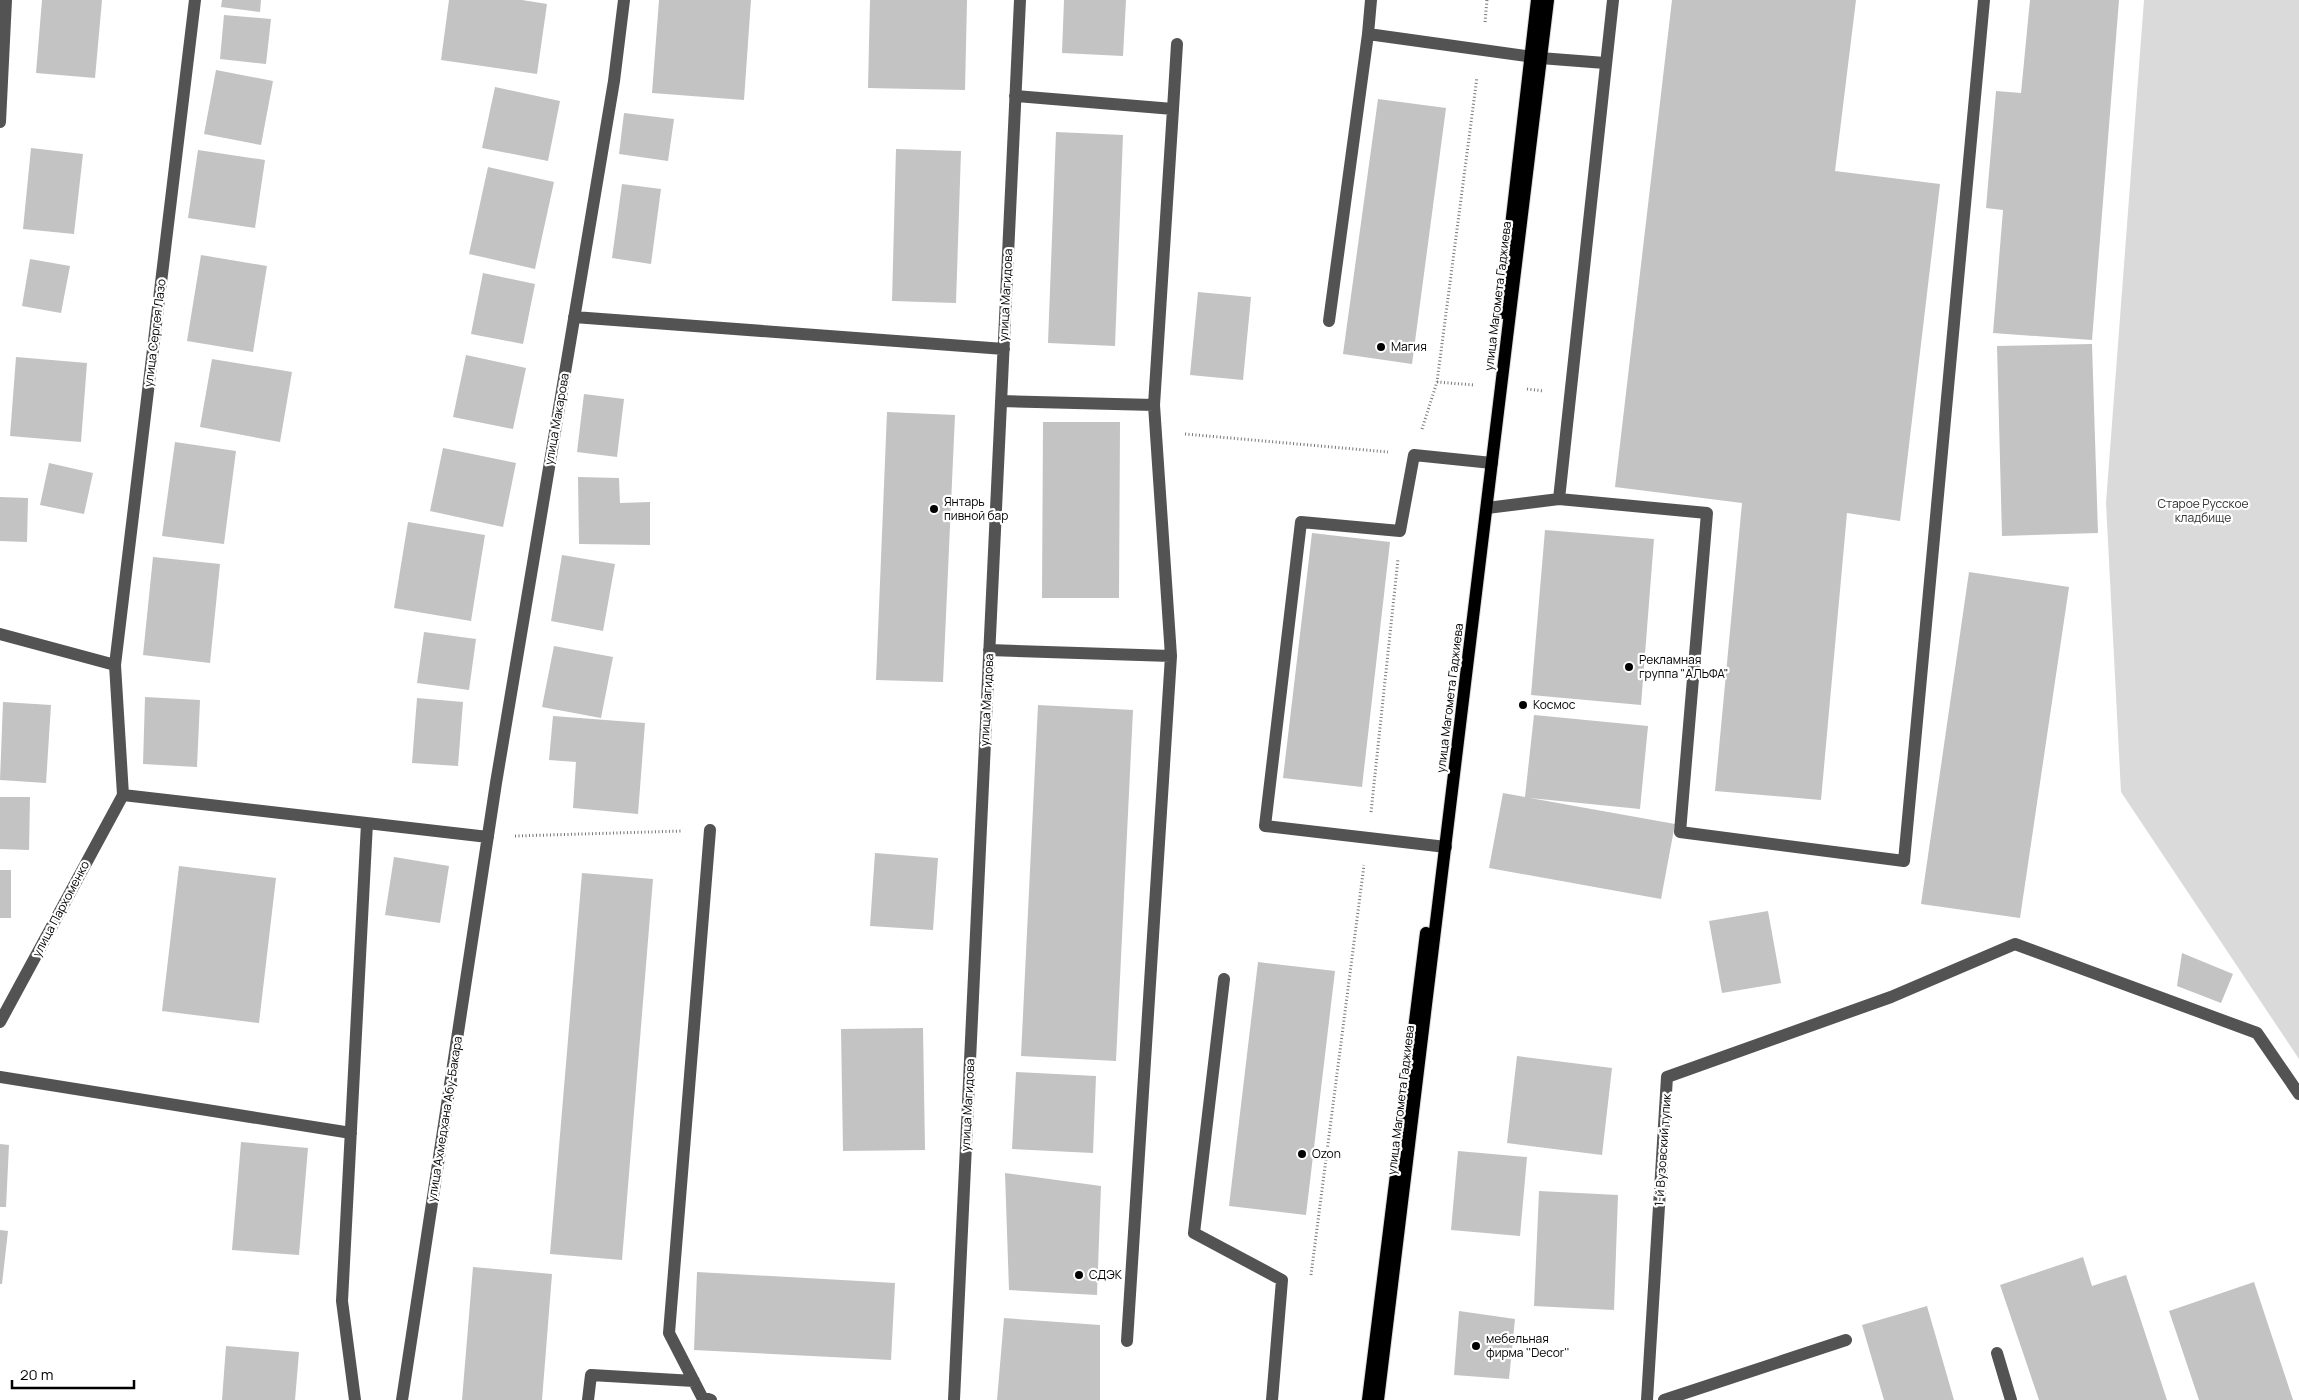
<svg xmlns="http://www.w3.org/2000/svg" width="2299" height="1400" font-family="Manrope,sans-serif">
	<rect width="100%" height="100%" fill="#fff"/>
	<!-- green -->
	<path fill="#dadada" d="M2144,0H2299V1059L2121,792L2106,503Z"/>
	<!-- building -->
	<path fill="#c3c3c3" d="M42,0H102L95,78L36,73Z
		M222,0H261L260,12L221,7Z
		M449,0H522L547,4L537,74L441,60Z
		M659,0H751L744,100L652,93Z
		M870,0H967L965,90L868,88Z
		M1064,0H1126L1123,56L1062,53Z
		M1672,0H1856L1835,171L1940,184L1900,521L1847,513L1821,800L1715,791L1742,503L1615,487Z
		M2030,0H2119L2092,340L1993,333L2003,210L1986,208L1996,91L2021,93Z
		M224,15L271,19L266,64L220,59Z
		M216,70L273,81L261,145L204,134Z
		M495,87L560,101L548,161L482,148Z
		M1378,99L1446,108L1412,364L1343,354Z
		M624,113L674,119L668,161L619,154Z
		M1056,132L1123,135L1115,346L1048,343Z
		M31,148L83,154L74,234L23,229Z
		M896,149L961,151L956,303L892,301Z
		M198,150L265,160L255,228L188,218Z
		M488,167L554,182L535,269L469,254Z
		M622,184L661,189L651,264L612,258Z
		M201,255L267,266L253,352L187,341Z
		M30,259L70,266L61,313L22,306Z
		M483,273L535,284L523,344L471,334Z
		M1198,292L1251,297L1243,380L1190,375Z
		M2092,344L2098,533L2002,536L1997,346Z
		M466,355L526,368L513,429L453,417Z
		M16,357L87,363L81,442L10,436Z
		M212,359L292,372L280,442L200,427Z
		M584,394L624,399L617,457L577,452Z
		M887,412L955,415L943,682L876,680Z
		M1043,422H1120L1119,598H1042Z
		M175,442L236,451L224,544L162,536Z
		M443,448L516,463L503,527L430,511Z
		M49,463L93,473L84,514L40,505Z
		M578,477L619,478L620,503L650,502V545L579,544Z
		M0,497L28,498L27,542L0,541Z
		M408,522L485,535L471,621L394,608Z
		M1545,530L1654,539L1641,705L1531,695Z
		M1312,533L1390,542L1362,787L1283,778Z
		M562,555L615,564L603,631L551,621Z
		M153,557L220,564L210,663L143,655Z
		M1969,572L2069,587L2020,918L1921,904Z
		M424,632L476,639L469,690L417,683Z
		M554,646L613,657L601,718L542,707Z
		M145,697L200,700L197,767L143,764Z
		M417,698L463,702L458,766L412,763Z
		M3,702L51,705L46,783L0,780Z
		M1038,705L1133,710L1116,1061L1021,1056Z
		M1534,715L1648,726L1640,809L1530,798L1675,824L1661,899L1489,868L1503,793L1525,797Z
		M553,716L645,723L638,814L573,808L576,762L549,760Z
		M0,797H30L29,850L0,849Z
		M875,853L938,858L933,930L870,926Z
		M394,857L449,866L440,923L385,915Z
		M179,866L276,878L259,1023L162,1011Z
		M0,870H11V918H0Z
		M582,873L653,879L622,1260L550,1254Z
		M1768,911L1781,983L1722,993L1709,921Z
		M2182,953L2233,974L2221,1003L2177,986Z
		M1258,962L1335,971L1306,1215L1229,1206Z
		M923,1028L925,1150L843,1151L841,1029Z
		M1517,1056L1612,1068L1602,1155L1507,1143Z
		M1016,1072L1096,1076L1093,1153L1012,1149Z
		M241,1142L308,1148L299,1255L232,1250Z
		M0,1144L9,1145L6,1207H0Z
		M1458,1151L1527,1157L1520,1236L1451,1230Z
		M1005,1173L1101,1186L1097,1295L1009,1290Z
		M1539,1191L1618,1195L1614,1310L1534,1306Z
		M0,1230L8,1231L2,1284H0Z
		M2083,1257L2092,1286L2126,1275L2167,1400H2039L2000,1285Z
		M473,1267L552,1274L542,1400H462Z
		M697,1272L895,1283L891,1360L694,1350Z
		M2254,1282L2293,1400H2199L2169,1311Z
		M1927,1306L1954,1400H1884L1862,1325Z
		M1459,1311L1515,1319L1509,1379L1454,1375Z
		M1004,1318L1100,1325V1400H997Z
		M226,1346L299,1352L295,1400H222Z"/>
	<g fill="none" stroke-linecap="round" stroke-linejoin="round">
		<defs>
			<path id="major" d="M1501,313L1537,0
				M1368,1400L1426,933
				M1378,1400L1548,0"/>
		</defs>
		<!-- major casing -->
		<use href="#major" stroke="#dbdbdb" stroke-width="14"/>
		<!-- path -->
		<path stroke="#757575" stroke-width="3" stroke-dasharray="1 2.5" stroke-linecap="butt" d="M1485,22L1487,0
			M1437,382L1474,385
			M1527,389L1544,391
			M1422,429L1437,382L1477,77
			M1185,434L1388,452
			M1371,812L1398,559
			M515,836L682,831
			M1311,1275L1364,865"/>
		<!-- minor -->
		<path stroke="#535353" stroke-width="12" d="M1368,34L1371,0
			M1015,96L1173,109L1177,44
			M0,122L6,0
			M574,317L1004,349
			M1329,321L1368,34L1540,58L1605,63
			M1001,401L1154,405L1173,109
			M1154,405L1171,656
			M1559,499L1613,0
			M1487,508L1559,499L1707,513L1680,832L1904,861L1984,0
			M0,634L115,665L123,795
			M989,650L1171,656L1127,1341
			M115,665L195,0
			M123,795L488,837
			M710,830L669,1333L702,1397L711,1400
			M1446,847L1265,826L1301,522L1400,531L1414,455L1492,463
			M1224,979L1194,1233L1282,1280L1272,1400
			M0,1022L123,795
			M0,1077L351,1133
			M1997,1353L2011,1400
			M355,1400L342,1301L367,823
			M402,1400L496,783L614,81L624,0
			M588,1400L591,1375L694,1381
			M954,1400L1020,0
			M1647,1400L1667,1077L1891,997L2015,944L2257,1033L2299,1094
			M1664,1400L1846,1340"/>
		<!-- major -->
		<use href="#major" stroke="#000" stroke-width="12"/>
	</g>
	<!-- markers -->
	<g fill="#000" stroke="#fff" stroke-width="2">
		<circle cx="1381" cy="347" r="5"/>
		<circle cx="934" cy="509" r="5"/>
		<circle cx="1629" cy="667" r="5"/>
		<circle cx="1523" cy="705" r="5"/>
		<circle cx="1302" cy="1154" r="5"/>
		<circle cx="1079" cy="1275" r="5"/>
		<circle cx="1476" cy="1346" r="5"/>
	</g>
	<g text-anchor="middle" stroke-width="4.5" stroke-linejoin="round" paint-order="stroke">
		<!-- street labels -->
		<g font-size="12" fill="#000" stroke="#fff">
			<text transform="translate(1006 295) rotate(-87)" y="4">улица Магидова</text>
			<text transform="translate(1498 296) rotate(-83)" y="4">улица Магомета Гаджиева</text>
			<text transform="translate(155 333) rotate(-83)" y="4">улица Сергея Лазо</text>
			<text transform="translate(557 419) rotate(-80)" y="4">улица Макарова</text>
			<text transform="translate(1450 698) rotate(-83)" y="4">улица Магомета Гаджиева</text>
			<text transform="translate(987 700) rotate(-87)" y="4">улица Магидова</text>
			<text transform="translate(61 909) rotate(-62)" y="4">улица Пархоменко</text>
			<text transform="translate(1401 1100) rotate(-83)" y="4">улица Магомета Гаджиева</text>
			<text transform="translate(968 1105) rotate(-87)" y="4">улица Магидова</text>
			<text transform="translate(445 1119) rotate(-81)" y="4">улица Ахмедхана Абу-Бакара</text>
			<text transform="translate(1663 1150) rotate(-86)" y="4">1-й Вузовский тупик</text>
		</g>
		<!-- poi labels -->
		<g font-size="12" fill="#000" stroke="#fff" text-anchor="start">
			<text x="1391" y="351">Магия</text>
			<text x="944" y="506">Янтарь<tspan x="944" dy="14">пивной бар</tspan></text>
			<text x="1639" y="664">Рекламная<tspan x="1639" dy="14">группа "АЛЬФА"</tspan></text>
			<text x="1533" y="709">Космос</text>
			<text x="1312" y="1158">Ozon</text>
			<text x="1089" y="1279">СДЭК</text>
			<text x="1486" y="1343">мебельная<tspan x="1486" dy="14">фирма ''Decor''</tspan></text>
		</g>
		<!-- park labels -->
		<g font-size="12" fill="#313131" stroke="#fff">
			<text x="2203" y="508">Старое Русское<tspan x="2203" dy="14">кладбище</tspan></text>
		</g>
	</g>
	<!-- scale -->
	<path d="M12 1380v8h122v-8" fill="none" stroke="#000000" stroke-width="2.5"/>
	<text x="20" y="1380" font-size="15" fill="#000000" stroke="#ffffff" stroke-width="4" paint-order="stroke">20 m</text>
</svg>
